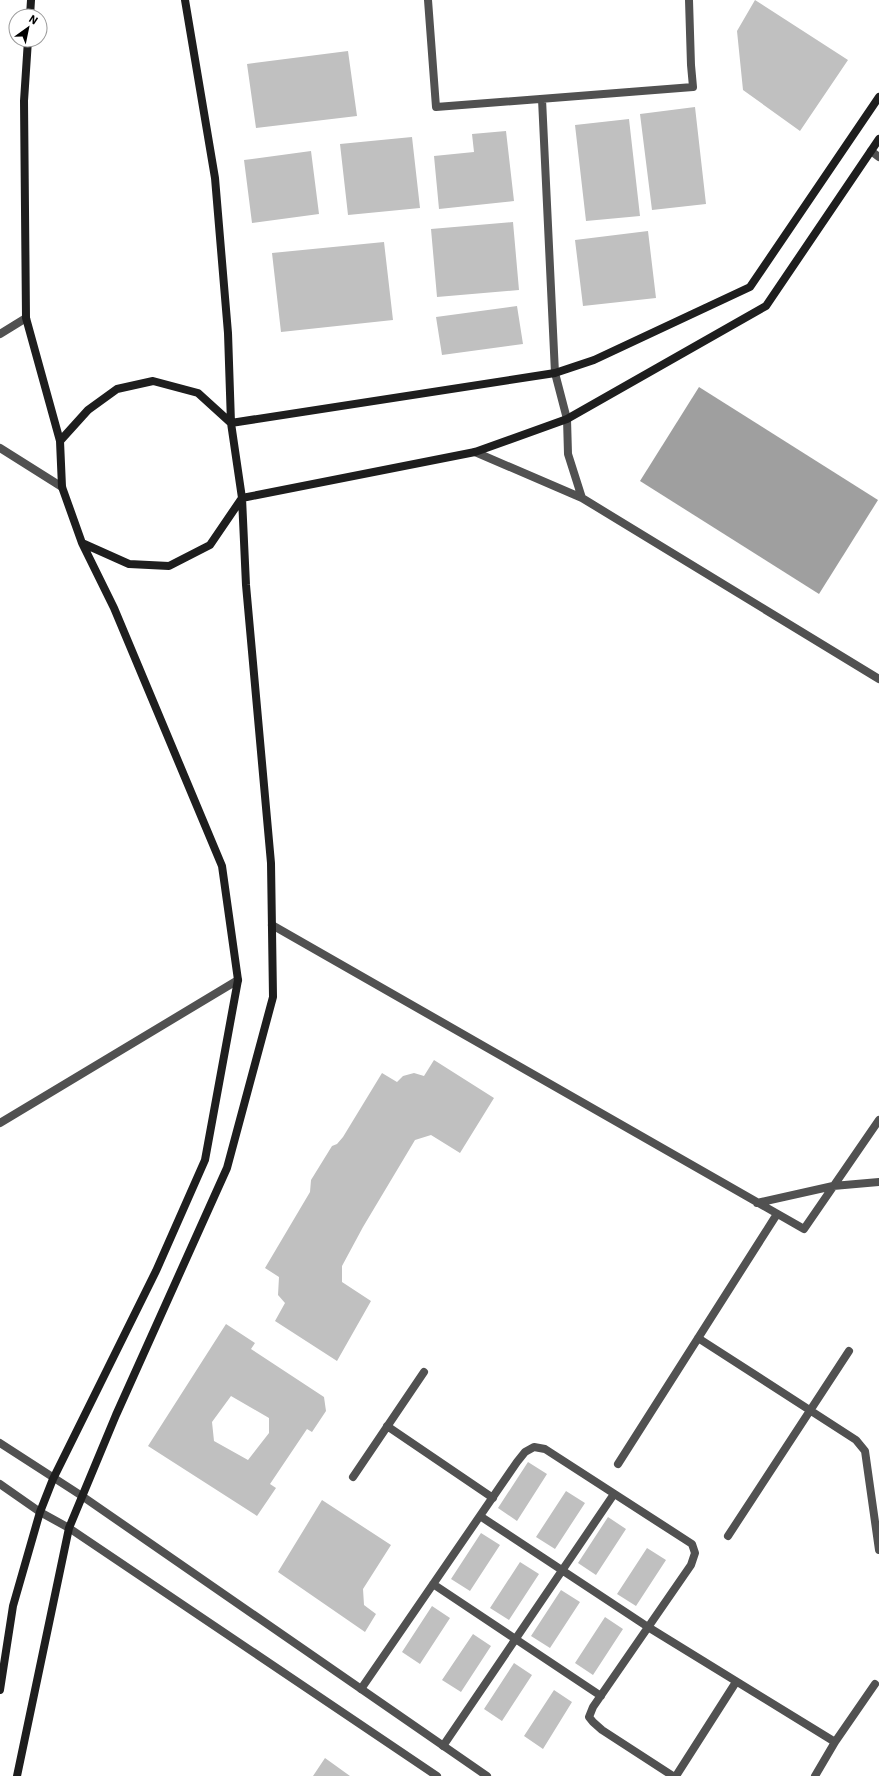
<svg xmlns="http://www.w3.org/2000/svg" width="879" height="1776" font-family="'IBM Plex Sans',sans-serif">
	<rect width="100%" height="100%" fill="#fff"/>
	<!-- water -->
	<path fill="#9f9f9f" d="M699,387L878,500L819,594L640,481Z"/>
	<!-- building -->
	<path fill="#c0c0c0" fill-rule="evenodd" d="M755,0L848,60L800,131L743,90L737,31Z
		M348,51L357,116L256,128L247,64Z
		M695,107L706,204L652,210L640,114Z
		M629,119L640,216L586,221L575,125Z
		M506,131L514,201L439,209L434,156L474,152L472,134Z
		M412,137L420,208L348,215L340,144Z
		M311,151L319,214L252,223L244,160Z
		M513,222L519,290L437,297L431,229Z
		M648,231L656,298L583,306L575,240Z
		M384,242L393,320L281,332L272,253Z
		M517,306L523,344L442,355L436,317Z
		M434,1060L494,1098L460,1153L431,1135L415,1140L363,1227L342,1266V1282L371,1301L337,1361L275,1321L285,1303L278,1295L279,1277L265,1268L310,1192L311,1180L332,1146L337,1144L343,1137L382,1073L397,1082L403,1076L414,1073L424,1076Z
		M226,1324L255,1343L251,1349L324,1397L326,1411L312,1432L307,1429L270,1484L276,1488L257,1516L148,1446ZM231,1396L269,1418V1433L248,1460L214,1441L212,1422Z
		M528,1462L547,1474L517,1521L498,1508Z
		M566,1491L585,1503L555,1549L536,1537Z
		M322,1500L391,1545L363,1589L364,1605L376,1614L365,1632L278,1572Z
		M608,1517L626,1529L596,1575L578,1563Z
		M481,1533L500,1545L470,1591L451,1579Z
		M647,1548L666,1560L636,1606L617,1594Z
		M520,1562L539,1574L509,1620L490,1608Z
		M561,1590L580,1602L550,1648L531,1636Z
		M432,1606L450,1618L420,1664L402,1652Z
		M605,1617L623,1629L593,1675L575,1663Z
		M473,1634L491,1646L461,1692L442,1680Z
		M514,1663L532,1675L502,1721L484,1709Z
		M554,1690L572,1702L543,1749L524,1736Z
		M325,1758L350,1776H313Z"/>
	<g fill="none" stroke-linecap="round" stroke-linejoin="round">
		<!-- minor -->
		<path stroke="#515151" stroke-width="8" d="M428,0L436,107L693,87L691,65L689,0
			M542,99L555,373
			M871,151L879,157
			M272,925L804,1229L879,1120
			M0,1123L238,980
			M757,1203L833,1186L879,1182
			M698,1338L856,1440L865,1451L879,1550
			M387,1426L493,1498
			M618,1464L777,1214
			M353,1477L424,1372
			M480,1516L648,1627L835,1742L815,1776
			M728,1536L849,1351
			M433,1584L601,1696
			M361,1689L517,1462L525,1452L534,1447L545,1449L692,1544L695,1553L691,1565L593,1707L589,1717L593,1722L602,1730L673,1776
			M835,1742L875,1684
			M443,1746L614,1494
			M676,1776L736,1682"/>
		<!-- tertiary -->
		<path stroke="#515151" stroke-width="8" d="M0,334L26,318
			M555,373L567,419L568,454L582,498
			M0,448L62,487
			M475,452L582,498L879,679
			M0,1443L82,1496L487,1776
			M0,1484L40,1512L69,1528L437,1776"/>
		<!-- secondary -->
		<path stroke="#1e1e1e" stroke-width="8" d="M185,0L215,178L228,333L231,423L555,373L594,360L750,287L879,97
			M30,16L31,0
			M28,40L24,101L26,318L60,441
			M153,381L198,393L231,423L242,498L210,545L169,566L129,564L82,543L62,487L60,441L88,410L117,389Z
			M0,1690L13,1606L40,1512L53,1479L156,1271L205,1160L238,980L222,866L114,608L82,543
			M17,1776L69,1528L116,1415L227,1168L273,997L271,863L246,585L242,498L475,452L567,419L766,306L879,139"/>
	</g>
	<!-- north arrow -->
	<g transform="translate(28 28) rotate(33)"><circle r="19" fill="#ffffff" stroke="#999999"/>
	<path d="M0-3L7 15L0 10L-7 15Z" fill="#000000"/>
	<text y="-6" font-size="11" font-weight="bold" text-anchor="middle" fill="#000000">N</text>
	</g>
</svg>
